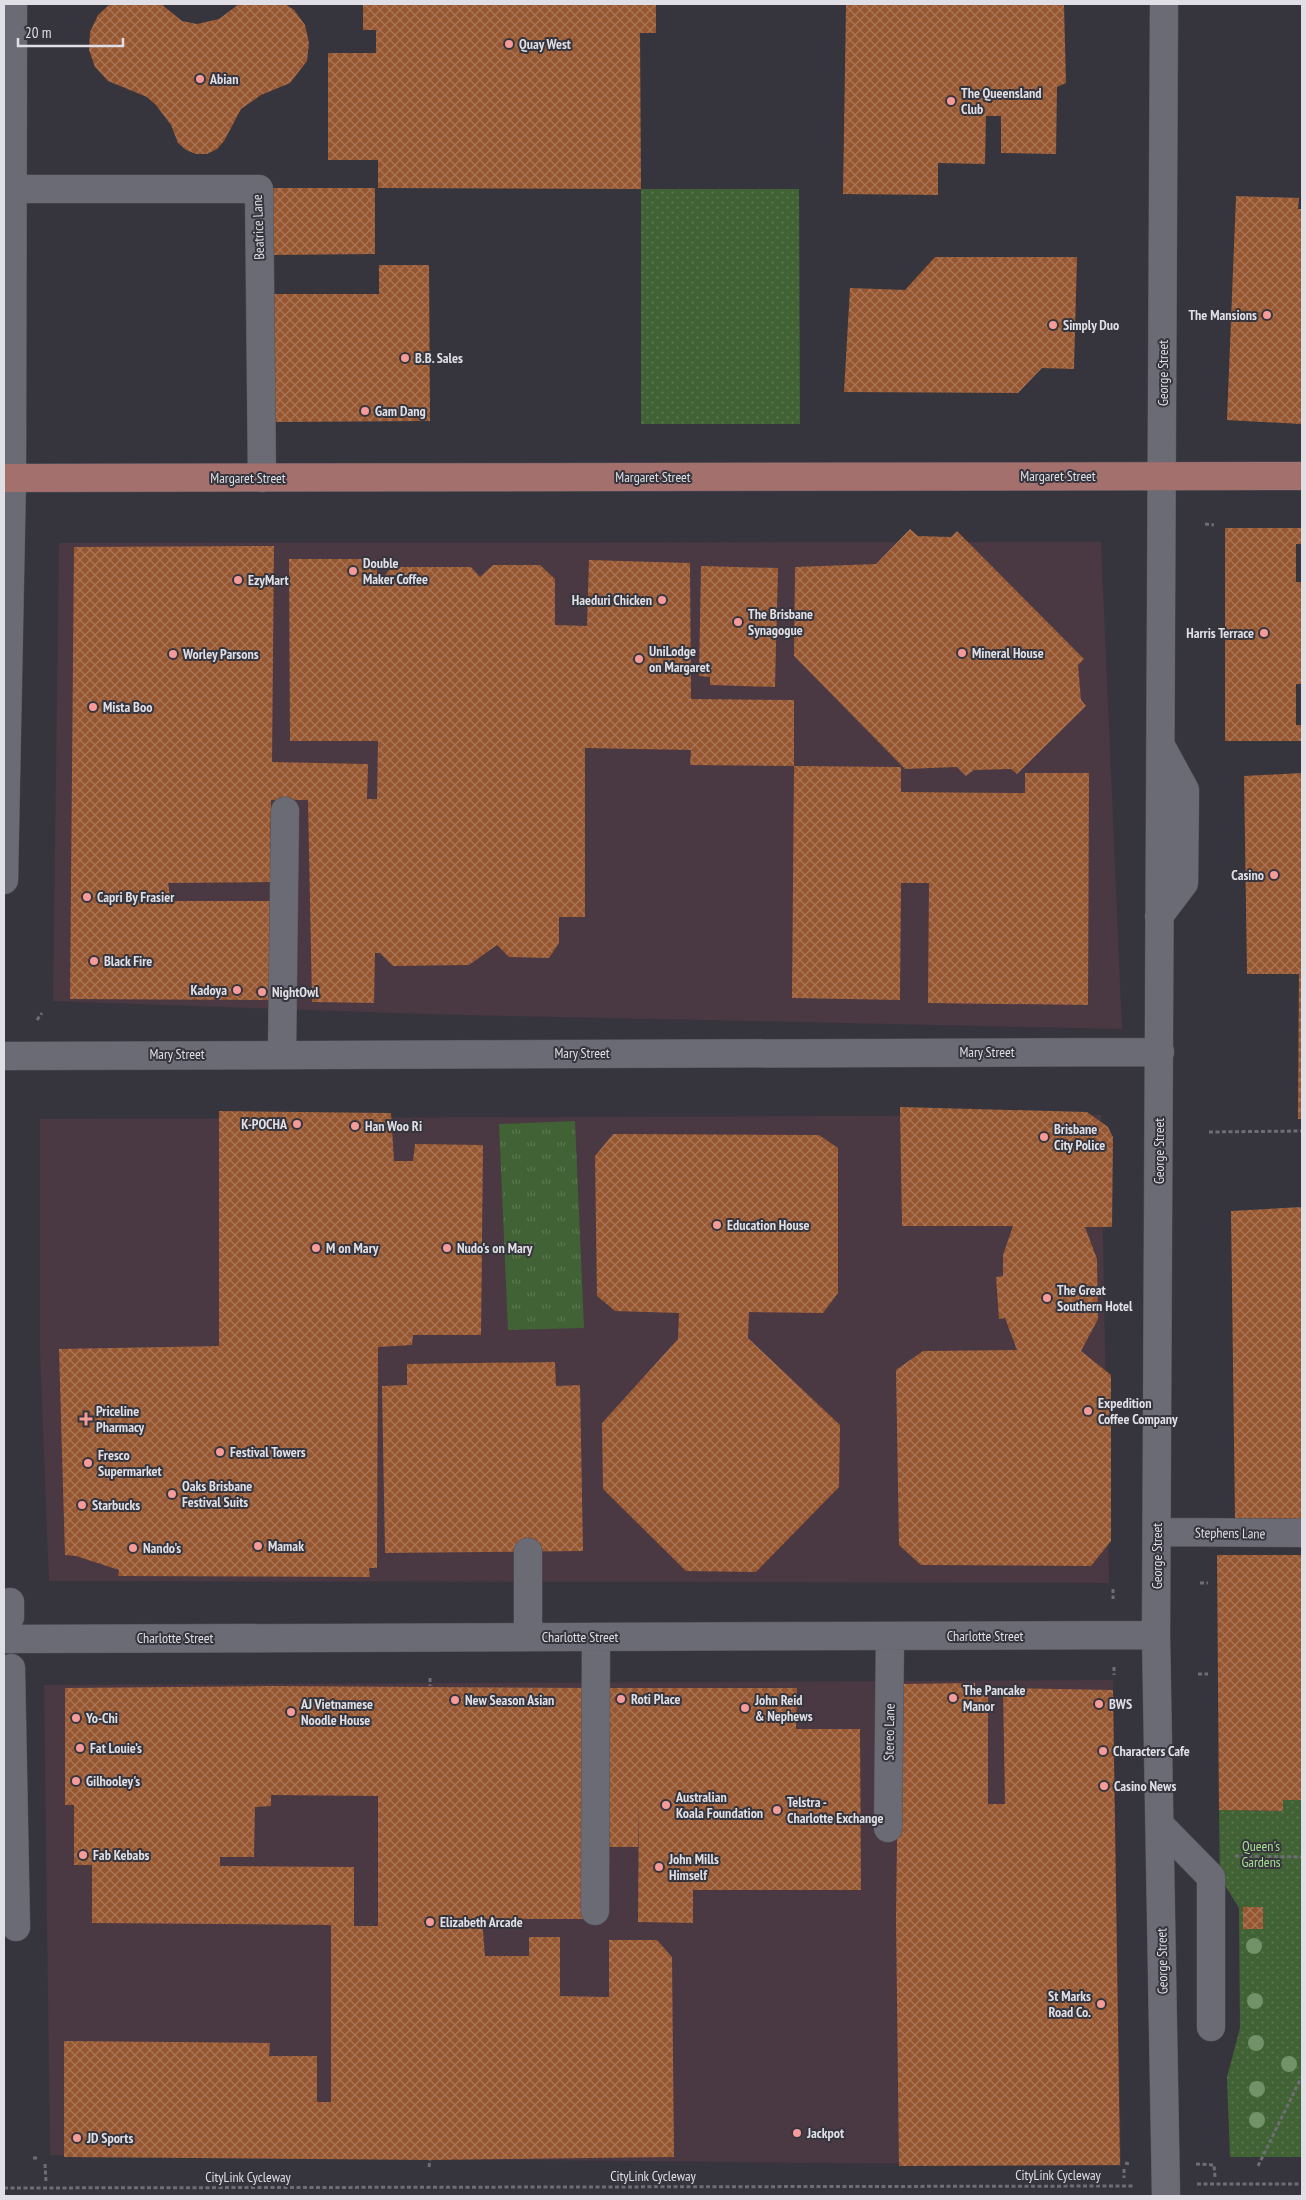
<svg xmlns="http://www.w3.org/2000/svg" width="1306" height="2200" font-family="'PT Sans Narrow',sans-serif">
	<defs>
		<pattern id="grass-tufts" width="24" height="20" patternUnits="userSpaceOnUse" patternTransform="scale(1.25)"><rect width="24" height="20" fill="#416234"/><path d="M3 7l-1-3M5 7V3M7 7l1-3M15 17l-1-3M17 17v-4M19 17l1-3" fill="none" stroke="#5c7851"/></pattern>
		<pattern id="park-dots" width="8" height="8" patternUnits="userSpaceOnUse" patternTransform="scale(1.25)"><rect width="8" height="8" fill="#416234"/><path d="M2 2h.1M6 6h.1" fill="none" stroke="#5c7851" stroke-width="1.8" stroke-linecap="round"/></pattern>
		<pattern id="building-cross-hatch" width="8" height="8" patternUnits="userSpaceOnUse" patternTransform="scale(1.25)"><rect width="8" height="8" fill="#965630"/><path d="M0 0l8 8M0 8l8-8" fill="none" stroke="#a97658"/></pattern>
	</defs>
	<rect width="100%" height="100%" fill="#36353e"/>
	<!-- commercial -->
	<path fill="#4a3843" d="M1101,542L1122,1029L420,1014L53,1001L59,543Z
		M1101,1115L1109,1583L49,1581L40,1353V1119Z
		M1113,1680L1121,2166L50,2155L44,1685Z"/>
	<!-- grass -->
	<path fill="url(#grass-tufts)" d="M575,1121L584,1328L508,1330L499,1124Z"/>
	<!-- park -->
	<path fill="url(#park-dots)" d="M641,189H799L800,424H641Z
		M1283,1800H1302V2157H1230L1227,2077L1240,2028L1239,1908L1220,1877L1219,1810L1283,1811Z"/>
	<!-- building -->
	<path fill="url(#building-cross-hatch)" fill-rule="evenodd" d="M110,4H161L182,21L197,24L219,19L239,4H285L294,10L305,25L309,43L307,61L290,83L261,95L241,109L224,141L217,149L207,154H196L186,150L178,143L171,125L156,105L147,97L108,81L95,67L89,50L90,32L98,15Z
		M363,4H656V33H640L641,189L378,188V160H328V53H376V30H363Z
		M846,4H1064L1066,83L1057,87L1056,154L1001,153V116H986L985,164L938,163V195L843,194Z
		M272,188H375V254L274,255Z
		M1236,196L1299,198L1298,209H1302V424L1227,420Z
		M935,257H1077L1074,369L1042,368L1018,393L844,392L850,288L905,290Z
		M379,265H429L430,421L273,422V294H379Z
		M1225,528H1302V544H1296V582H1302V684H1296V725H1302V741H1225Z
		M910,529L918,536L951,537L957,531L1084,659L1078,665L1081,700L1086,706L1017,774L1011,769L974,770L966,776L957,767L905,769L794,656L795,567L876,564Z
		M274,546L272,762L368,764L367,799H377L378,741H290L289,559H377V585L392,567H471L480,577L493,565H540L555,579V625L587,626L589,560L690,563L691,699L794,700V766L690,765L691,750L585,748V917H559V943L549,958L509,957L497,945L469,965L393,966L380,953H375L374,1003L312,1002L308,800H271L270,882L168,883L171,901H274V1000L70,999L74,547Z
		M701,566L778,568L775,687L710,685V677L699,676Z
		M794,766L901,767V792L1025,793V773H1089L1088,1005L928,1003L929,883H901L900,1000L792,998Z
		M1302,773V1119H1298L1299,974H1247L1244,776Z
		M900,1107L1087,1112L1108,1127L1113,1137L1112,1227H1085L1097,1259L1098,1319L1081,1351L1111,1375V1541L1091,1566L921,1565L899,1545L896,1370L923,1351L1017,1350L1005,1318L999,1319L996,1277L1003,1276V1255L1013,1226H902Z
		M219,1111L391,1113L394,1161H413L415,1144L483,1145L481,1335H413L412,1345L378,1347L377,1568H369L370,1577L118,1576L119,1570L76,1556L65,1555L59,1349L219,1346Z
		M613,1134L819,1135L838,1148V1293L823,1313L749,1312L748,1338L840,1425L839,1487L756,1572L686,1571L603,1489L602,1423L678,1339L679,1313L615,1311L597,1296L595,1156Z
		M1302,1207V1520L1235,1519L1231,1211Z
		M555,1362L556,1386L580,1385L583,1551L385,1553L382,1386L407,1385V1364Z
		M1217,1555H1302V1800H1283V1811L1219,1810Z
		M975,1683V1694H988V1804H1005L1003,1688L1113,1690L1120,2165L899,2166L896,1918L899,1684Z
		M271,1686L587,1688L588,1919H482L485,1956H529V1937H560V1996L609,1997V1940H657L672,1957L674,2157L430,2160L64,2157V2041L270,2043L269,2056H317V2102H331V1925L92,1923V1865H74V1805H65V1688ZM271,1795L378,1796V1926H354V1867L220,1866V1857H254L255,1807L271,1806Z
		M602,1688H797L796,1729H860L861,1890H693V1923L638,1922L639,1792L638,1847H600Z
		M1243,1907H1263V1929H1243Z"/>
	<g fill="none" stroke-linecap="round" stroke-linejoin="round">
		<defs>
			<path id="minor" d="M1164,4L1156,1635L1166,2196
				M14,189H259L262,478
				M4,880L12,478L13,4
				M1159,916L1184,883L1185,790L1161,746
				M282,1054L285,811
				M4,1056L1160,1052
				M1157,1532L1302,1533
				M10,1602V1617
				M528,1637V1552
				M4,1639L1156,1635
				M11,1668L16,1927
				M1160,1825L1211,1877V2027
				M888,1828L890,1636
				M595,1911L596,1637"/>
			<path id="major" d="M4,478L1302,476"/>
		</defs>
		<!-- minor casing -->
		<use href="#minor" stroke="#53535b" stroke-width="29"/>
		<!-- major casing -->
		<use href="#major" stroke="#53535b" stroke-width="29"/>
		<!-- path -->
		<path stroke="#6e6d75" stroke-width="3" stroke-dasharray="4 2.5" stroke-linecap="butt" d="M1205,524L1214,525
			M37,1020L42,1013
			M1209,1132L1302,1131
			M1200,1583H1208
			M1113,1589V1599
			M1114,1667V1675
			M1198,1674H1208
			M430,1678V1686
			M1235,1856L1302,1857
			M33,2158H39
			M1125,2163L1130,2164
			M45,2164L46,2182
			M1196,2164L1214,2165L1215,2177
			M1258,2166L1302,2076
			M429,2167L430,2160
			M1124,2169V2178
			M1197,2184H1302
			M4,2188L1133,2186"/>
		<!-- minor -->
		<use href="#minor" stroke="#6b6b75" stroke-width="28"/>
		<!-- major -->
		<use href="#major" stroke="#a4706d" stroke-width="28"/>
	</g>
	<!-- trees -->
	<g fill="#729369">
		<circle cx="1254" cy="1946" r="8"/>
		<circle cx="1255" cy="2001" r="8"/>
		<circle cx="1256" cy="2043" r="8"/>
		<circle cx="1289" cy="2064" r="8"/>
		<circle cx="1257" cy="2089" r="8"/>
		<circle cx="1257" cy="2120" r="8"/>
	</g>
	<!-- markers -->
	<g fill="#f59b9a" stroke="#36353e" stroke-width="2">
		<circle cx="509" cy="44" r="5"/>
		<circle cx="200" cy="79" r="5"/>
		<circle cx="951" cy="101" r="5"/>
		<circle cx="1267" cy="315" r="5"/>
		<circle cx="1053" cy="325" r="5"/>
		<circle cx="405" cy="358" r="5"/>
		<circle cx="365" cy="411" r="5"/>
		<circle cx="353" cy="571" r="5"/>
		<circle cx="238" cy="580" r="5"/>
		<circle cx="662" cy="600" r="5"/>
		<circle cx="738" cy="622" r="5"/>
		<circle cx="1264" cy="633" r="5"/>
		<circle cx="962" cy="653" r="5"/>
		<circle cx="173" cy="654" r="5"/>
		<circle cx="639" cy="659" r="5"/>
		<circle cx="93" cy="707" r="5"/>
		<circle cx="1274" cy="875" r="5"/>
		<circle cx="87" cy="897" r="5"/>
		<circle cx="94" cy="961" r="5"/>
		<circle cx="237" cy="990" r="5"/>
		<circle cx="262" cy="992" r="5"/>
		<circle cx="297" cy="1124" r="5"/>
		<circle cx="355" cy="1126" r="5"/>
		<circle cx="1044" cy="1137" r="5"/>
		<circle cx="717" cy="1225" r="5"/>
		<circle cx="316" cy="1248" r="5"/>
		<circle cx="447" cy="1248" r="5"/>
		<circle cx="1047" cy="1298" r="5"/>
		<circle cx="1088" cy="1411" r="5"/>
		<path d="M83.5 1411.5h5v5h5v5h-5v5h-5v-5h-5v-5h5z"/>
		<circle cx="220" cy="1452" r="5"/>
		<circle cx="88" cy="1463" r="5"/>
		<circle cx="172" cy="1494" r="5"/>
		<circle cx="82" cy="1505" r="5"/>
		<circle cx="258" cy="1546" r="5"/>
		<circle cx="133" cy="1548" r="5"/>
		<circle cx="953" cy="1698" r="5"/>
		<circle cx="621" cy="1699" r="5"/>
		<circle cx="455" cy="1700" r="5"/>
		<circle cx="1099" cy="1704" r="5"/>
		<circle cx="745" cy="1708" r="5"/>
		<circle cx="291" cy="1712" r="5"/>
		<circle cx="76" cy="1718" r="5"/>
		<circle cx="80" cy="1748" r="5"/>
		<circle cx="1103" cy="1751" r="5"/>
		<circle cx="76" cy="1781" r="5"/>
		<circle cx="1104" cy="1786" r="5"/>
		<circle cx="666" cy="1805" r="5"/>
		<circle cx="777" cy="1810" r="5"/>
		<circle cx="83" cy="1855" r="5"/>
		<circle cx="659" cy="1867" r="5"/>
		<circle cx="430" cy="1922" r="5"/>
		<circle cx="1101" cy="2004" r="5"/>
		<circle cx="797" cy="2133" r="5"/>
		<circle cx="77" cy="2138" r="5"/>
	</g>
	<g text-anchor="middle" stroke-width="4" stroke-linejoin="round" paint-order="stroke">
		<!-- poi labels -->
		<g font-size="14" font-weight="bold" fill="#dfdfe5" stroke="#36353e" text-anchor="start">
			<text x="519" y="49">Quay West</text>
			<text x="210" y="84">Abian</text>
			<text x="961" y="98">The Queensland<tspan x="961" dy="16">Club</tspan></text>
			<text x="1257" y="320" text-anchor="end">The Mansions</text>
			<text x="1063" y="330">Simply Duo</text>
			<text x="415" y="363">B.B. Sales</text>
			<text x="375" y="416">Gam Dang</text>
			<text x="363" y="568">Double<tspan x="363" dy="16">Maker Coffee</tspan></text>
			<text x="248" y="585">EzyMart</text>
			<text x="652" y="605" text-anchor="end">Haeduri Chicken</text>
			<text x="748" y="619">The Brisbane<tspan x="748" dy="16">Synagogue</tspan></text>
			<text x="1254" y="638" text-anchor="end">Harris Terrace</text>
			<text x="649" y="656">UniLodge<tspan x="649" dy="16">on Margaret</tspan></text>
			<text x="972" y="658">Mineral House</text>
			<text x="183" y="659">Worley Parsons</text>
			<text x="103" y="712">Mista Boo</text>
			<text x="1264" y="880" text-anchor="end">Casino</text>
			<text x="97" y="902">Capri By Frasier</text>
			<text x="104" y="966">Black Fire</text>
			<text x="227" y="995" text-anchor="end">Kadoya</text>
			<text x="272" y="997">NightOwl</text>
			<text x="287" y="1129" text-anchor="end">K-POCHA</text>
			<text x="365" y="1131">Han Woo Ri</text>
			<text x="1054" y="1134">Brisbane<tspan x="1054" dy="16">City Police</tspan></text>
			<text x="727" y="1230">Education House</text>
			<text x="326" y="1253">M on Mary</text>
			<text x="457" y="1253">Nudo's on Mary</text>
			<text x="1057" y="1295">The Great<tspan x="1057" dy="16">Southern Hotel</tspan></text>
			<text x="1098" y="1408">Expedition<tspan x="1098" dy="16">Coffee Company</tspan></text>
			<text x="96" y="1416">Priceline<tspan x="96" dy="16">Pharmacy</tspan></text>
			<text x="230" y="1457">Festival Towers</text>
			<text x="98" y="1460">Fresco<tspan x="98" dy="16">Supermarket</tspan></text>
			<text x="182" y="1491">Oaks Brisbane<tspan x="182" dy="16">Festival Suits</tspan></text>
			<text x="92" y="1510">Starbucks</text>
			<text x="268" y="1551">Mamak</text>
			<text x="143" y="1553">Nando's</text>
			<text x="963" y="1695">The Pancake<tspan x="963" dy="16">Manor</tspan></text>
			<text x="631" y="1704">Roti Place</text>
			<text x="465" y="1705">New Season Asian</text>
			<text x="755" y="1705">John Reid<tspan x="755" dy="16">&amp; Nephews</tspan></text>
			<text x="301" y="1709">AJ Vietnamese<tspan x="301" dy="16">Noodle House</tspan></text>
			<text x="1109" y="1709">BWS</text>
			<text x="86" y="1723">Yo-Chi</text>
			<text x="90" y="1753">Fat Louie’s</text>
			<text x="1113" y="1756">Characters Cafe</text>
			<text x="86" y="1786">Gilhooley's</text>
			<text x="1114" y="1791">Casino News</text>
			<text x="676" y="1802">Australian<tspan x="676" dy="16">Koala Foundation</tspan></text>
			<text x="787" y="1807">Telstra -<tspan x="787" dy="16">Charlotte Exchange</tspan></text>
			<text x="93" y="1860">Fab Kebabs</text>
			<text x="669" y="1864">John Mills<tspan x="669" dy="16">Himself</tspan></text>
			<text x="440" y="1927">Elizabeth Arcade</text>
			<text x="1091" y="2001" text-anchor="end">St Marks<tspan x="1091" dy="16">Road Co.</tspan></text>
			<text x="807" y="2138">Jackpot</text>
			<text x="87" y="2143">JD Sports</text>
		</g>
		<!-- street labels -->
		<g font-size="14" fill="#dfdfe5" stroke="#36353e">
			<text transform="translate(258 227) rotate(-92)" y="5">Beatrice Lane</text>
			<text transform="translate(1163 373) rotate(-90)" y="5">George Street</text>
			<text x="1058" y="481">Margaret Street</text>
			<text x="653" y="482">Margaret Street</text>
			<text x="248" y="483">Margaret Street</text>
			<text x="987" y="1057">Mary Street</text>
			<text x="582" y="1058">Mary Street</text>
			<text x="177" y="1059">Mary Street</text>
			<text transform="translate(1159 1151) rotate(-90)" y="5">George Street</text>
			<text transform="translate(1230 1533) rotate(1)" y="5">Stephens Lane</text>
			<text transform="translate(1157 1556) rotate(-90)" y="5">George Street</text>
			<text x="985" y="1641">Charlotte Street</text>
			<text x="580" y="1642">Charlotte Street</text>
			<text x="175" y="1643">Charlotte Street</text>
			<text transform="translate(889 1732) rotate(-89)" y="5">Stereo Lane</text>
			<text transform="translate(1162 1961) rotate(-91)" y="5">George Street</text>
			<text x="1058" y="2180">CityLink Cycleway</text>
			<text x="653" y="2181">CityLink Cycleway</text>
			<text x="248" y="2182">CityLink Cycleway</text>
		</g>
		<!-- park labels -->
		<g font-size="14" fill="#a3e08c" stroke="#36353e">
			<text x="1261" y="1851">Queen's<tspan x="1261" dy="16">Gardens</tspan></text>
		</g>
	</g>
	<!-- border -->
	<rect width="1306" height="2200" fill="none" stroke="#dfdfe5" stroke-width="10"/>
	<!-- scale -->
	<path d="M18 38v8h105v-8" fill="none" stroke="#dfdfe5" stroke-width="2.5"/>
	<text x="25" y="38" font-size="15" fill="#dfdfe5" stroke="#36353e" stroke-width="4" paint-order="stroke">20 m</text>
</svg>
